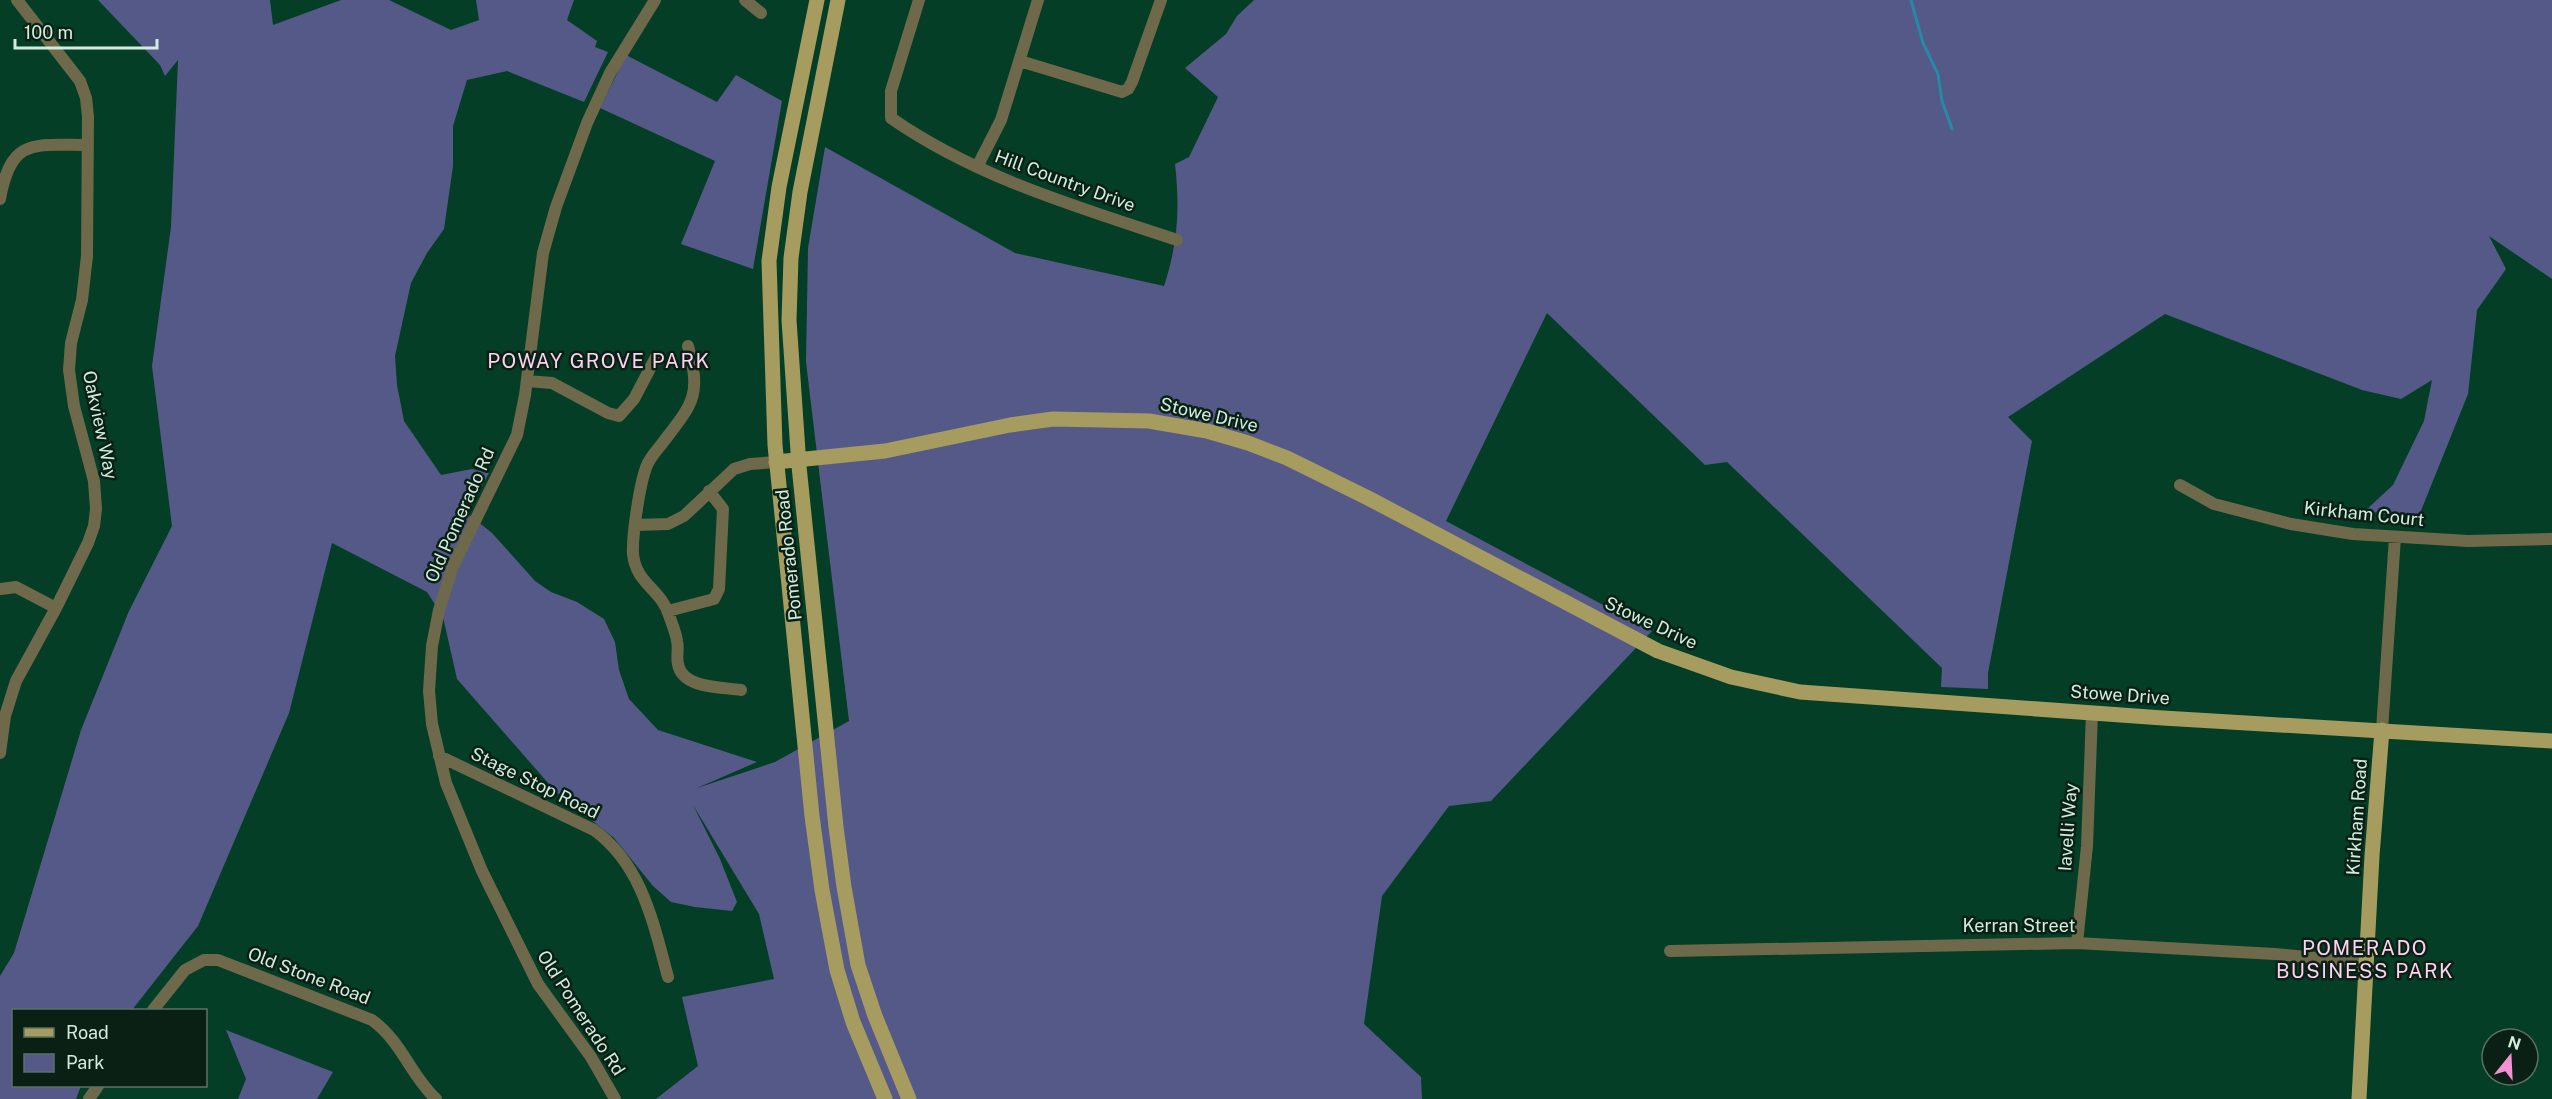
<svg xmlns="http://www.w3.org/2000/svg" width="2552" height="1099" font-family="'Public Sans',sans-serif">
	<rect width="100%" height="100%" fill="#043e26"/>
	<!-- green -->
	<path fill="#555988" d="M98,0H270L273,25L341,0H389L451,30L479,20L476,0H574L567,20L597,41L595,47L608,52L584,102L507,71L467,80L453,126V166L444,229L427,253L411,283L395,356L397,385L404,421L441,475L472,469L489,473L467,513L492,533L535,581L551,592L577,602L604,619L615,642L619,670L629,699L658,730L757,762L697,788L775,762L849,721L806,362L808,248L825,147L1015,253L1164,286C1178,243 1180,209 1175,164L1189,157L1218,97L1185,68L1226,34L1237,16L1254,0H2552V279L2489,236L2506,269L2477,310L2468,394L2418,518L2365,511L2393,485L2424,421L2432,380L2401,399L2362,390L2165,314L2008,417L2032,441L1988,673V689L1941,687L1942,668L1727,462L1705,465L1547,313L1446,521L1652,631L1491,801L1449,806L1382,896L1364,1024L1421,1077L1422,1099H656L698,1066L682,997L774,979L759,914L693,805L720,859L737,902L732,911L695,907L671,902L653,886L614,838L556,792L457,679L443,617L427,592L332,543L289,713L198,926L132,1010H14V1086H81L76,1099H0V976L14,953L81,730L129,611L172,526L152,366L171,227L178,60L165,76L160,65Z
		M626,55L717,102L736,75L782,101L753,269L681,244L715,161L600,108Z
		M226,1030L333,1072L317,1099H238L246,1079Z"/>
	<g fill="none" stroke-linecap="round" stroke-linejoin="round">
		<!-- stream -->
		<path stroke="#258ba5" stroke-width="3" d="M1911,0L1923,43L1938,74L1942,101L1952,129"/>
		<!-- minor -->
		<path stroke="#6e694b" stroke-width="12" d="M745,0L761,13
			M919,0L891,91V118C977,178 1078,207 1177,240
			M1020,61L1122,92L1128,89L1132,82L1161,0
			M977,167L1001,120L1038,0
			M0,199C11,137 34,145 88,145
			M688,346C701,395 694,402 664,441C659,448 652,455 648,463C640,479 632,536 633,554C636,584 661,589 669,615C672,624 676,633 677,641C679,649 676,657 678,664C682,689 723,687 741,690
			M527,381L552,383L608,413L619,416L634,399L656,357
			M2180,485L2214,504L2291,524L2353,534L2468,541L2552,539
			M636,525L668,524L684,516L734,469L750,464L776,462
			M1,589L16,587L56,608
			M668,611L714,599L719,589L723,509L709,491
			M2382,730L2395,537
			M0,753L5,716L16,681L56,608L88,543L94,526L96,509L94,481L74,406L69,370L71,343L82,300L87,256L88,117L86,98L80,81L17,0
			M439,756L594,830C642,865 653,922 668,977
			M2077,943L2087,846L2092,713
			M1670,951L2077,943L2275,954L2367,963
			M153,1010L185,970L204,960H218L372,1020C402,1042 411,1076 436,1099
			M89,1099L98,1086
			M615,1099L591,1057L538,984L482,871L446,783L432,724L429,691L432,646L439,610L453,566L517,435L525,395L543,253L556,207L587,123L610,73L655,0"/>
		<!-- major -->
		<path stroke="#a79c5f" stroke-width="15" d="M817,0L779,187L769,261L775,445L812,816L822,890L837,970L853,1022L885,1099
			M838,0L800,192L791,258L789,320L799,466L836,827L844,887L858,965L875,1016L909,1099
			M776,462L885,451L1010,425L1053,419L1149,421L1207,431L1248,443L1287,458L1368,498L1658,651L1731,677L1800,692L2163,718L2552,741
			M2359,1099L2372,856L2382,730"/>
	</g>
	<g text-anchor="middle" stroke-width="5" stroke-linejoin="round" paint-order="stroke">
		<!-- street labels -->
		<g font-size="18" fill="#d2eddd" stroke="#0b2015">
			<text transform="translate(1065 181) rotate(20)" y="6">Hill Country Drive</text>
			<text transform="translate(1209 415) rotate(13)" y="6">Stowe Drive</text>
			<text transform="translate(100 425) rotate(78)" y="6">Oakview Way</text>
			<text transform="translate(2364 514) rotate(6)" y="6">Kirkham Court</text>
			<text transform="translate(460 515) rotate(-66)" y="6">Old Pomerado Rd</text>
			<text transform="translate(789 555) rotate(-96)" y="6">Pomerado Road</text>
			<text transform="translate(1651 623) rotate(25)" y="6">Stowe Drive</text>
			<text transform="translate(2120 695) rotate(4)" y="6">Stowe Drive</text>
			<text transform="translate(535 783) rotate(26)" y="6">Stage Stop Road</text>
			<text transform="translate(2357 817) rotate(-86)" y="6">Kirkham Road</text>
			<text transform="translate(2068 827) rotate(-86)" y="6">Iavelli Way</text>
			<text x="2019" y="932">Kerran Street</text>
			<text transform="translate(309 976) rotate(21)" y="6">Old Stone Road</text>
			<text transform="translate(581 1013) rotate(57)" y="6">Old Pomerado Rd</text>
		</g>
		<!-- neighbourhood labels -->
		<g font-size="20" letter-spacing="1.5" fill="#fed3ef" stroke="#0b2015">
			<text x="599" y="368">POWAY GROVE PARK</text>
			<text x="2365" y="955">POMERADO<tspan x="2365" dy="23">BUSINESS PARK</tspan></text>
		</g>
	</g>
	<!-- legend -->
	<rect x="12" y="1009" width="195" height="78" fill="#0b2015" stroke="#5b7265" stroke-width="1.5"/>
	<rect x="24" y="1028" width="30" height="9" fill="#a79c5f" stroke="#5b7265" stroke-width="1.5"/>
	<text x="66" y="1039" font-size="18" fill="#d2eddd">Road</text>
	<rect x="24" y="1054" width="30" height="18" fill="#555988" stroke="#5b7265" stroke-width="1.5"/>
	<text x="66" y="1069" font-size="18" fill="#d2eddd">Park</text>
	<!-- north arrow -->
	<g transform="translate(2510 1057) rotate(18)"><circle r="28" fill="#0b2015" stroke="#5b7265" stroke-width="1.5"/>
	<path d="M0-4.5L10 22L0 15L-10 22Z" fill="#f391d5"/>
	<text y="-9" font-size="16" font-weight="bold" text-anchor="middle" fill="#d2eddd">N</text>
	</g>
	<!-- scale -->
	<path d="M15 39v9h142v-9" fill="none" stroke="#d2eddd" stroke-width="3"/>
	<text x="24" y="39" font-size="18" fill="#d2eddd" stroke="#0b2015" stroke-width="4.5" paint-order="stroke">100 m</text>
</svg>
